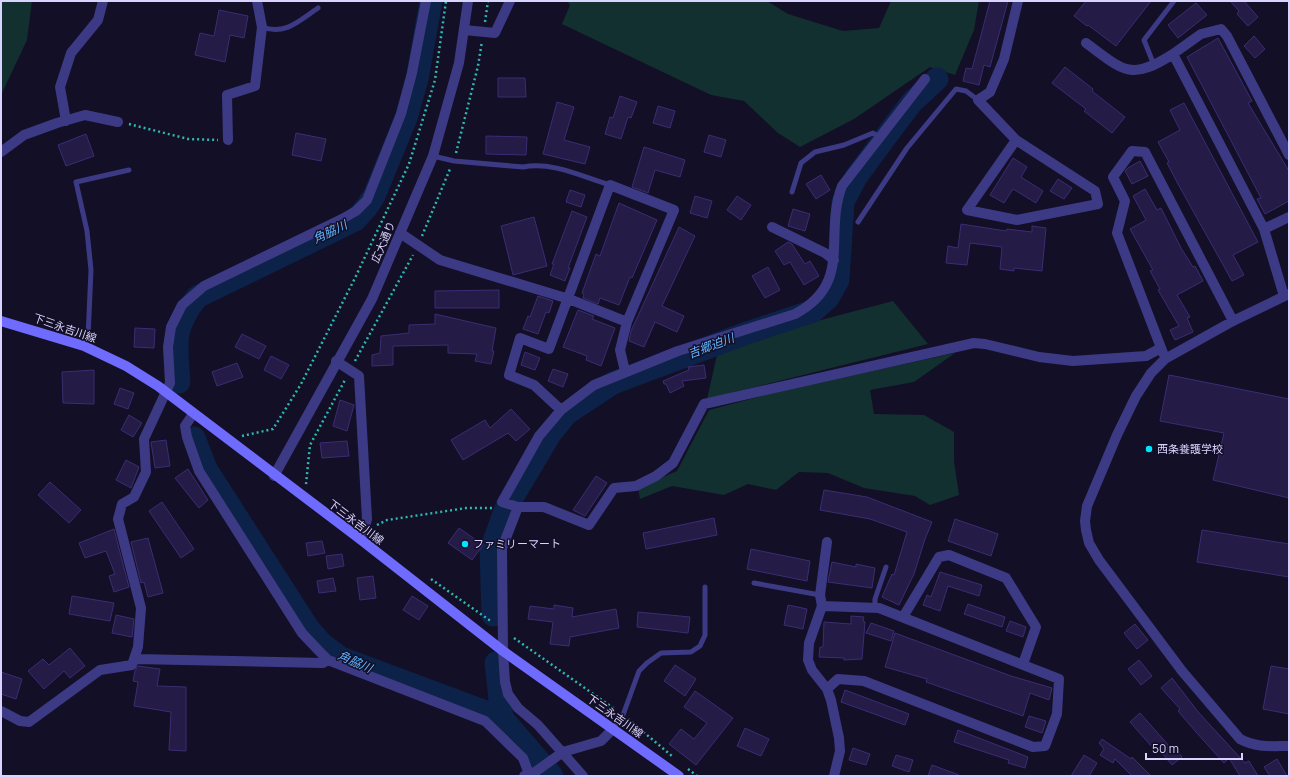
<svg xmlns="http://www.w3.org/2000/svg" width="1290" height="777" font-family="Manrope,'Noto Sans JP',sans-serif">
	<rect width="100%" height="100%" fill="#130f26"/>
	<!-- green -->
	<path fill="#12302f" d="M1,1H32L27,40L1,95Z
		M567,1H767L788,14L843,31L879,28L891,1H979L974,30L955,75L930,67L854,119L800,147L778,133L744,101L711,95L562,24L570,5Z
		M893,301L928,344L707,399L717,355L783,330Z
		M955,353L914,382L870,390L874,414L924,415L954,432V461L959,495L930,505L915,496L864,488L828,473L799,472L776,490L748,484L724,495L672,486L640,499L638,488L677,471L709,410L789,389Z"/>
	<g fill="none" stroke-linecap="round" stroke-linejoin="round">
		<!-- river -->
		<path stroke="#0c2248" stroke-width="23" d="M179,382C176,344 172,329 197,297L355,220L366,208L374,196L406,118L417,79L431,1
			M194,438L206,469L308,628L322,644L341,658L502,718L552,776
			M493,615L491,550L506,508L550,434L566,414L613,383L744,334L813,311L828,298L838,280L843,202L856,177L896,123L912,102L937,79
			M496,663L502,718"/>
	</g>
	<!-- building -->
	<path fill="#241b47" stroke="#3b2d73" d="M990,1H1008L990,67L984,65L979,85L963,81L966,68L972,69Z
		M1086,1H1151L1116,46L1088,25L1087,26L1074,16Z
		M1230,1H1244L1258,17L1248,26L1237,14L1239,11Z
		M1196,3L1207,15L1178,38L1168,25Z
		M219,10L248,16L244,38L230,35L225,62L195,55L200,33L214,36Z
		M1254,36L1265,49L1255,58L1244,46Z
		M1218,38L1252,101L1248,103L1289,171V201L1265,214L1257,199L1261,198L1187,57Z
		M1065,67L1093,89L1092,91L1125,117L1112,133L1084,111L1086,109L1052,83Z
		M498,78H525L526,97H498Z
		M620,96L637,102L631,118L628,117L621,139L605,134L610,117L613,118Z
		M557,102L574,107L564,140L590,147L585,164L543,154Z
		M1184,103L1258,242L1233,255L1244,275L1232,281L1178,184L1167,163L1169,162L1158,142L1180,130L1170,110Z
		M658,106L675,111L670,128L653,123Z
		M296,133L326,139L321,161L292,155Z
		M86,134L94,156L66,166L58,145Z
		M709,135L726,140L721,157L704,152Z
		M486,136L527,137L526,155L486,154Z
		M644,147L685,160L680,177L655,170L648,193L632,187Z
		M1013,158L1027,167L1021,177L1043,191L1036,203L1013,189L1004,203L990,195Z
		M1140,161L1148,176L1132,184L1125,171L1128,168Z
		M821,175L830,190L816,199L806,184Z
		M1058,179L1072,188L1064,199L1050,191Z
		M1145,189L1157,210L1161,208L1181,248L1193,267L1195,266L1203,281L1177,295L1190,317L1187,318L1193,332L1175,340L1170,330L1179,326L1158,290L1160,289L1150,271L1153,270L1130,229L1146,220L1133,196Z
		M570,190L585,195L581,207L566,202Z
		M695,196L712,201L707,218L690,213Z
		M737,196L751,205L741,220L727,210Z
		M619,203L657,220L632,278L630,277L619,305L600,298L598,304L583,298L584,294L582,293L596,254L600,256Z
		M793,209L810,214L805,231L788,226Z
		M572,211L587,217L568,268H570L565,281L550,275L554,264H552Z
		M534,217L547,266L513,275L501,226Z
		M961,224L1006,231L1007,229L1032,232V226L1046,228L1042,271L1014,268V271L1000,269L1002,247L970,243L967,265L946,263L948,246L958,248Z
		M679,227L695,236L662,306L684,316L677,332L655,322L644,347L629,341L631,331Z
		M788,242L792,244L805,264L810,261L819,276L804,285L790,262L784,265L775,251Z
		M768,267L780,290L765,298L752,276Z
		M499,290V308H435V291Z
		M538,296L553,301L549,313L546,312L538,334L523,329L528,316L530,317Z
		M578,310L594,316L592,319L615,328L601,366L586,360L587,356L563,347Z
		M435,314L496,328L492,351H494L491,364L475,361L477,354L448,353V345L393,346V365L372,366V355L380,353L381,336L409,333V325L435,324Z
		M135,328L155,329L154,348L134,347Z
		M242,334L266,346L259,359L235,347Z
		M525,352L540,358L535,370L521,365Z
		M271,356L289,365L281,379L264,370Z
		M237,363L243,377L217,386L212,372Z
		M704,365L706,378L682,381L684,386L670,393L666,384H664L663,381L689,370L688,367Z
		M553,369L568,374L563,387L548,381Z
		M94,370V404L63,403L62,372Z
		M1169,375L1289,399V498L1213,480L1224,433L1160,421Z
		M120,388L134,393L128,409L114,404Z
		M340,400L354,405L347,431L333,426Z
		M511,409L530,429L516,441L508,433L463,460L451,440L485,420L490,428Z
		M129,415L142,423L133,437L121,430Z
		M166,440L170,466L155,468L151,442Z
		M347,441L349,456L322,458L320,443Z
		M126,460L139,467L131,488L116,480Z
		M188,469L208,500L199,508L175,478Z
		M596,476L607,483L585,516L573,510Z
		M50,482L81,510L69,523L38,495Z
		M824,490L867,497L932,522L925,539L914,574L899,605L882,597L892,574L894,575L907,532L870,519L820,510Z
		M162,502L194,549L181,558L149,511Z
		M714,518L717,535L646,549L643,533Z
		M955,519L998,534L991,556L948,541Z
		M459,528L483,545L472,560L448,543Z
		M114,529L129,587L114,592L109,576L115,574L106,551L85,558L79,543Z
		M1202,530L1289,544V577L1197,562Z
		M148,538L163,593L148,597L144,582L141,583L131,542Z
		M322,541L325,553L308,556L306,543Z
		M751,549L810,561L807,581L747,569Z
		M342,554L344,566L328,569L326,556Z
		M832,562L856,567V564L875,568L872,588L828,582Z
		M940,572L982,585L979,596L948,586L940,611L923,605L927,595L931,597Z
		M373,576L376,598L360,600L357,578Z
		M333,578L336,591L319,593L317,581Z
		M72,596L114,603L110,621L69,614Z
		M412,596L428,606L419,620L403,610Z
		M968,604L1005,617L1002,627L964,614Z
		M554,605L573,608L572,617L616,609L619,628L570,637L569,646L550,644L553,622L528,619L530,606L554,609Z
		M788,605L807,609L803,629L784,625Z
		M638,612L690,617L688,633L637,627Z
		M116,615L134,619L132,637L112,633Z
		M851,616L864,617L863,621L865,622L862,659L844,660V658L819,657L820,647H823L824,622L851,624Z
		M1010,621L1026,627L1023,637L1006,631Z
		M871,623L894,631L891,641L866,633Z
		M1135,624L1148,640L1137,649L1124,633Z
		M895,633L1011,676L1052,688L1049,700L1030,693L1023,716L926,682L927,679L885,667Z
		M70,648L85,666L70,678L64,671L44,689L28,671L43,659L49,665Z
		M1139,660L1152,676L1141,685L1128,669Z
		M675,665L696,679L685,696L664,681Z
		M138,666L160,669L157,686L186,687V751L169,750L171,712L134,706L138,682L133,681L135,671Z
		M1271,666L1289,669V714L1263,709Z
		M1,672L22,679L16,699L1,694Z
		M1172,678L1199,713L1245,763L1249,761L1258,776H1240L1229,758L1224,763L1196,732L1178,711L1180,709L1161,688Z
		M845,690L909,714L905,725L841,702Z
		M695,691L733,718L696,765L669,744L681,729L694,739L707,723L684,707Z
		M1140,713L1170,747L1172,745L1182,757L1172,765L1156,746L1153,748L1130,722Z
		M1029,716L1046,721L1042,733L1025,727Z
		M745,728L769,739L761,756L737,746Z
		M958,730L1028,757L1025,768L1008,763L1009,760L954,742Z
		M1102,739L1131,759L1132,757L1151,776H1132L1115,759L1113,763L1100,755L1104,749L1099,743Z
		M853,748L870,754L866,765L849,760Z
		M896,755L913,760L909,772L892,766Z
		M1084,755L1097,763L1089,776H1071Z
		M1277,759L1287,776H1270L1264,767Z
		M932,765L959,775V776H928Z"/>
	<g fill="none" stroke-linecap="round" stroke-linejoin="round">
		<!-- path -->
		<path stroke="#2fb8b0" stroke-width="2.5" stroke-dasharray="2 3" stroke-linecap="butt" d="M485,22L488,1
			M129,124L188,139L218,140
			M456,153L478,66L482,41
			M422,236L450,169
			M355,361L413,255
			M242,436L273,429L301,384L355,278L409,164L435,80L446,1
			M306,484L310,445L345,380
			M377,525L387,520L466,508H492
			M431,579L492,622
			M514,638L616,710
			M628,719L672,756
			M688,769L697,776"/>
		<!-- service -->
		<path stroke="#3d3a85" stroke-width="5" d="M262,27C285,36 300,20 318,8
			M1154,65L1144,40L1174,1
			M433,156L454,161L523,167C552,161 583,177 610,185
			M792,192L801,163L815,152L844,145L873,133L879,137
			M858,222L907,148L956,89L966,91L978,100
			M84,346L88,337L91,270L87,231L76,182L129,170
			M754,583L820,595
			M875,608V599L886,567
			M612,730L623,715L639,671L647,663L661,653L691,652L700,646L705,635V587"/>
		<!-- minor -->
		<path stroke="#3d3a85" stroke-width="10" d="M464,30L495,33L510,1
			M1086,43C1123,70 1130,82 1173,54
			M66,121L60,87L71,53L98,20L103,1
			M228,140L227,95L255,86L262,27L257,1
			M1016,140L967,210L1017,220L1098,204L1095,191L1016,140L978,100L990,92L1004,59L1018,1
			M1,152L24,135L57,123L85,115L118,122
			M772,227L825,253L834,260
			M1264,229L1289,217
			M400,233L440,260L569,299L627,322
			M1289,294L1233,321L1165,359L1151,373L1136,396L1117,435L1087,506L1085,521L1086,530L1089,543L1099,560L1182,671L1240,739C1257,748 1271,746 1289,746
			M1284,296L1264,229L1173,54L1201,34L1221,29L1227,36L1289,155
			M1163,353L1117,233L1125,201L1113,177L1132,151L1145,152L1233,321
			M336,361L359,376L367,519L364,531L360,539
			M561,410L534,385L509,375L520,338L549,349L610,185L674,210L627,322L620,350L625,371
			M193,414L185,426L187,437L199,471L302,633L319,651L328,660L485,721L523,758L529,774
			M518,507H544L589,525L614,488L636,486L656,476L673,463L704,404L974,343L985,344L1039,357L1073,361L1146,356L1161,348
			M827,542L820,595L822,606L809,643L808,660L812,670L827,689L831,700L839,738L840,751L834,776
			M822,606L879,608L1059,679L1057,714L1045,746L1033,747L864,681L838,679L827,689
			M903,617L939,557L949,555L1006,578L1036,627L1023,664
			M135,659L323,663L328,660
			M1,711L20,721L29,722L100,670L132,665L138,647L141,608L118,519L122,504L134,497L146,472L144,439L170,383L168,347L171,327L182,305L204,286L342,219L356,211L367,200L401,114L412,73L426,1
			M524,776L535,772L563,752L601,741L612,730
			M583,776L538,725L518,708L508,694L505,682L503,651L502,548L518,507L502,502L539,436L561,410L594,385L678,351L795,314C854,283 823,235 842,186L925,79"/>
		<!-- tertiary -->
		<path stroke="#3d3a85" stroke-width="10" d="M274,476L372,299L433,156L459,63L468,1"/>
		<!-- secondary -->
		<path stroke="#6f6bff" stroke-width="10" d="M1,321L84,346L126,366L158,386L360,539L503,651L679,776"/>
	</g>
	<!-- markers -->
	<g fill="#00e5ff" stroke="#130f26" stroke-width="1.5">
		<circle cx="1149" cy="449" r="4"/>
		<circle cx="465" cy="544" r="4"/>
	</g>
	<g text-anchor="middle" stroke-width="3" stroke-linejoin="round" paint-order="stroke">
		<!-- street labels -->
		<g font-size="11" fill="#d9d4ff" stroke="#130f26">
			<text transform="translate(383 242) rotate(-67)" y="4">広大通り</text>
			<text transform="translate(65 328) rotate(19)" y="4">下三永吉川線</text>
			<text transform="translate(356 522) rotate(37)" y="4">下三永吉川線</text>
			<text transform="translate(615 716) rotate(35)" y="4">下三永吉川線</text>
		</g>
		<!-- poi labels -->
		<g font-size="11" fill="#d9d4ff" stroke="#130f26" text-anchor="start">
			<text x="1157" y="453">西条養護学校</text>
			<text x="473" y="548">ファミリーマート</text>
		</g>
		<!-- water labels -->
		<g font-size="12" font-style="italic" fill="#62b6ff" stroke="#130f26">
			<text transform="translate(330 232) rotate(-26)" y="4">角脇川</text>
			<text transform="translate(711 346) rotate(-21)" y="4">吉郷迫川</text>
			<text transform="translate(355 662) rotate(24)" y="4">角脇川</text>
		</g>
	</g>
	<!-- border -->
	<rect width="1290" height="777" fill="none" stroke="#d9d4ff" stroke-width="4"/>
	<!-- scale -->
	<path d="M1146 753v6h96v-6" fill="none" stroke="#d9d4ff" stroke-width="2"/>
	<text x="1152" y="753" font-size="12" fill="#d9d4ff" stroke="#130f26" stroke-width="3" paint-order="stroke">50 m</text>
</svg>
